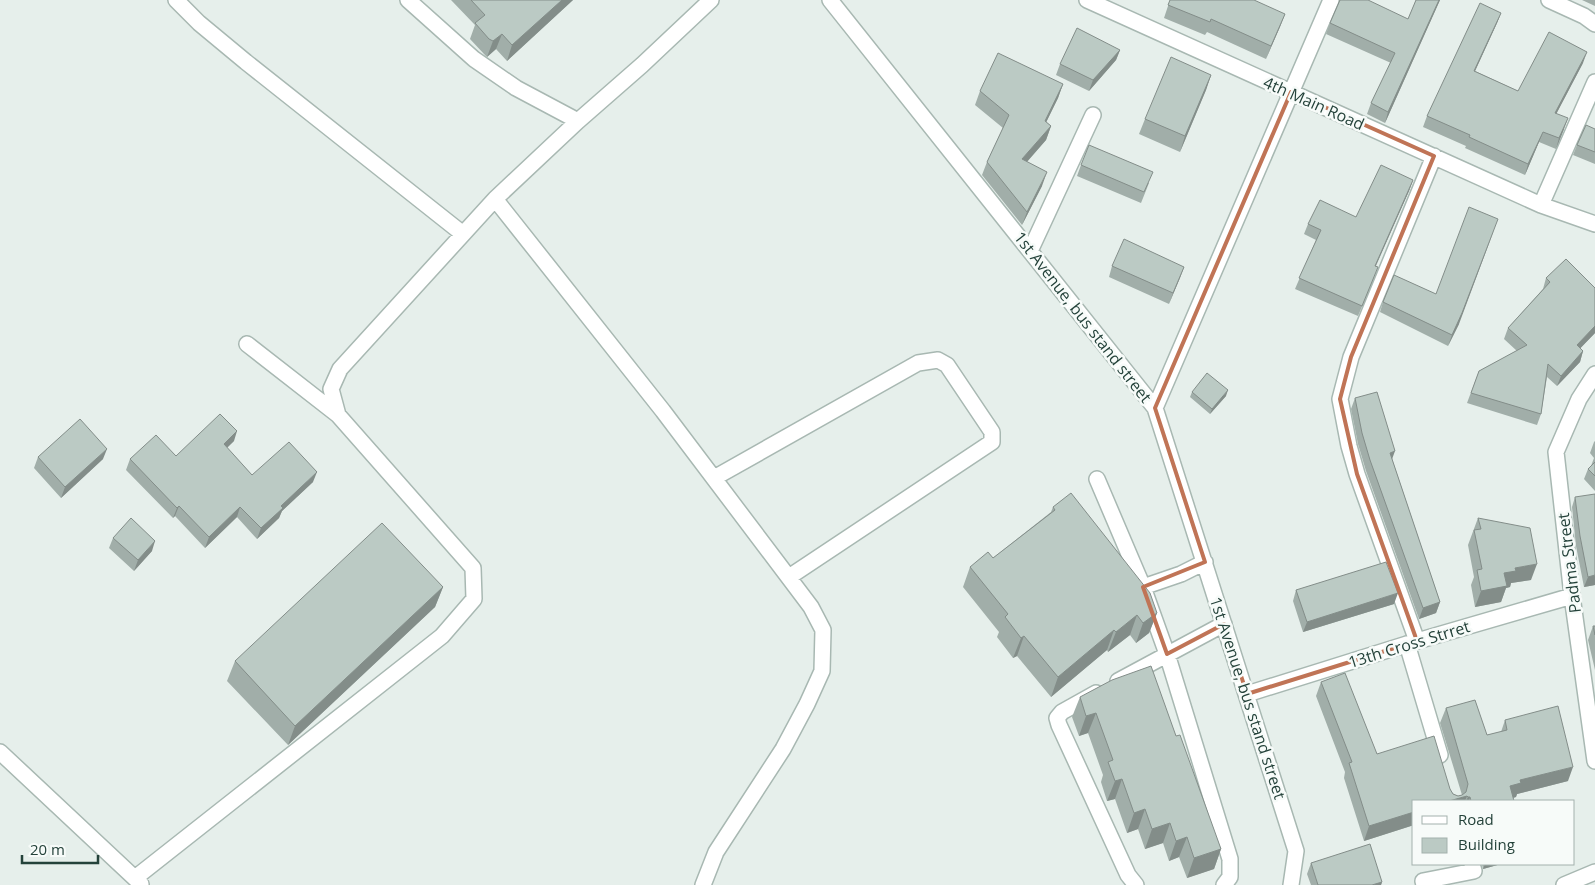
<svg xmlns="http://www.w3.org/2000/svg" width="1595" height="885" font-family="'Open Sans',sans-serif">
	<rect width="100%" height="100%" fill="#e6efeb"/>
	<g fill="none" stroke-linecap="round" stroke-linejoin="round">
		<defs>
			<path id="minor" d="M176,0L199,23L246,62L463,234
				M408,0L474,59L516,88L578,121L642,65L711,0
				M830,0L1155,408L1296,851L1291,885
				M1087,0L1541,205L1595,224
				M1549,0L1584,16L1595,24
				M495,199L663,411L811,607L823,630L822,671L807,704L783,749L716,852L703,885
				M1541,205L1595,82
				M1030,251L1093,115
				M247,344L338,415
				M1595,374L1579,399L1556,452L1572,596L1595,761
				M1155,408L1331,0
				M714,478L918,363L938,360L947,365L992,432V442L789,577
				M1097,479L1143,587
				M1205,562L1181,574L1143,587L1167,654L1230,859V877L1224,885
				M1417,641L1357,474L1349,446L1340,399L1351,357L1434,156
				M1407,644L1440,755
				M1118,681L1224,624
				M1096,693L1062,712L1057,718L1059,725L1128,875L1136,885
				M1247,694L1407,644L1572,596
				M0,752L141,884
				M135,878L442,636L474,599L473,568L338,415L331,389L340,369L495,199L578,121
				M1424,885L1423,881L1474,871L1472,864
				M1564,885L1595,872"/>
		</defs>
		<!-- minor casing -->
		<use href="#minor" stroke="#a8b8b2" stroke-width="18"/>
		<!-- minor -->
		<use href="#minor" stroke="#fff" stroke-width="15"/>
	</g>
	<!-- wall -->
	<path fill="#a1aea9" d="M451,0H573L507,61L496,49L487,57L484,54L470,39L475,25Z
		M1170,0L1285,14L1266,59L1207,32L1205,35L1164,18Z
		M1416,0H1440L1385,123L1367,114L1371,103L1391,63L1326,34L1330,23L1408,19Z
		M1582,0H1595V6Z
		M1501,13L1497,23L1475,71L1518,91L1583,63L1556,114L1564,129L1556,149L1539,142L1525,175L1465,148L1466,146L1423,127L1427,116Z
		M1120,50L1116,60L1089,91L1056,75L1060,64Z
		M1211,75L1206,90L1180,152L1139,134L1145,119Z
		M1063,84L1058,98L1046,122L1051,126L1046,140L1027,162L1042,186L1022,225L982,175L987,162L1003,128L975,105L980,91Z
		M1595,129V164L1573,155L1577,145Z
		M1081,165L1149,183L1141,203L1077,176Z
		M1413,180L1409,191L1376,266L1374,278L1358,316L1295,289L1316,240L1304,234L1308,224L1356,217Z
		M1112,266L1184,267L1169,304L1109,277Z
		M1546,278L1595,288V333L1580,348L1583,351L1580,362L1557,386L1547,377L1541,414L1537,425L1467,403L1479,371L1517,351L1504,339L1508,328L1543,289Z
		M1383,302L1459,324L1448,346L1380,312Z
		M1192,392L1226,396L1210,414L1190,397Z
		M1355,398L1392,459L1440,602L1436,613L1419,619L1366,471L1358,444L1351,409Z
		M234,441L227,448L252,475L313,482L282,511L279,518L257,539L237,517L205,548L175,516L173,518L126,470L130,459L176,456Z
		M1595,441V491L1584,479L1588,469L1591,466L1594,458L1590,453L1594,442Z
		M38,457L103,459L61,498L34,468Z
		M1575,497L1595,585L1584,587L1576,546L1572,507Z
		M1053,507L1157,613L1149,633L1136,643L1130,635L1108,652L1107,650L1051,697L1017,656L1013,658L997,637L999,632L963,587L970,567L993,558L1051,512Z
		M1478,518L1531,580L1511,583L1510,587L1506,588L1501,602L1475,607L1471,585L1474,577L1468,545Z
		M113,538L152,551L134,571L109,548Z
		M443,587L435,607L288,745L227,681L235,661Z
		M1296,590L1394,604L1303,632L1293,601Z
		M1593,626H1595V670L1588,640Z
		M1321,682L1377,754L1450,789L1453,794L1458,796L1462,795L1440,723L1446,708L1487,735L1501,732L1505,720L1568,781L1517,794L1516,797L1513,798L1514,801H1414V825L1364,841L1344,778L1345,772L1316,696Z
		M1080,697L1176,736L1221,849L1214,869L1187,878L1179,857L1169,861L1163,843L1145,849L1138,829L1127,833L1115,799L1107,801L1101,782L1103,775L1088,733L1079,736L1072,717Z
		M1311,863L1382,882L1381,885H1311L1307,874Z
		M1482,864H1501L1483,869Z"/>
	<!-- shaded-wall -->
	<path fill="#838d89" d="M562,0H573L507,61L512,45Z
		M1439,0H1440L1385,123L1388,112Z
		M1501,13L1497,23L1470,82L1474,71Z
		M1285,14L1280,27L1266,59L1271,46Z
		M502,34L496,49L487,57L493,41Z
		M1120,50L1116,60L1089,91L1093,80Z
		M1587,52L1583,63L1551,124L1555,113Z
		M1211,75L1206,90L1180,152L1185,136Z
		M1063,84L1058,98L1040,135L1045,121Z
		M1568,118L1564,129L1556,149L1559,138Z
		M1051,126L1046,140L1017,173L1022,159Z
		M1543,132L1539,142L1525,175L1528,164Z
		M1047,172L1042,186L1022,225L1027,212Z
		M1413,180L1409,191L1371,276L1375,266Z
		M1494,230L1459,324L1448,346L1452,335Z
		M1184,267L1180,278L1169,304L1173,293Z
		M1595,326V333L1573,356L1577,345Z
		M1583,351L1580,362L1557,386L1561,376Z
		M1228,390L1226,396L1210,414L1212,409Z
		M237,431L234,441L220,454L224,444Z
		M107,449L103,459L61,498L65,487Z
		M1395,451L1391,462L1390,453Z
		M317,472L313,482L282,511L279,518L257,539L261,528L281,506Z
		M179,506L175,516L173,518L177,508Z
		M240,507L237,517L205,548L209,537Z
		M155,541L152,551L134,571L138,560Z
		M1537,564L1531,580L1511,583L1510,587L1506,588L1501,602L1475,607L1481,591L1504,573L1515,568Z
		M1595,575V585L1584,587L1588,577Z
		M443,587L435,607L288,745L295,726Z
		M1398,593L1394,604L1303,632L1307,622Z
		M1440,602L1436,613L1419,619L1423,608Z
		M1157,613L1149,633L1136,643L1143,623Z
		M1137,615L1130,635L1108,652L1116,632Z
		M1114,630L1107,650L1051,697L1058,677Z
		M1024,636L1017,656L1013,658L1021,638Z
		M1096,713L1088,733L1079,736L1086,716Z
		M1573,767L1568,781L1517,794L1516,797L1504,800L1510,786L1520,780Z
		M1122,779L1115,799L1107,801L1115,781Z
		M1467,796L1465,801H1449Z
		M1468,797H1470L1469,801H1466Z
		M1145,809L1138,829L1127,833L1134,813Z
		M1414,812V825L1364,841L1369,826Z
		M1170,823L1163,843L1145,849L1152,829Z
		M1187,837L1179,857L1169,861L1176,841Z
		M1221,849L1214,869L1187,878L1194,858Z
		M1485,864H1501L1483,869Z
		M1382,882L1381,885H1372Z"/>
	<!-- building -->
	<path fill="#bbcac4" stroke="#838d89" d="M471,0H562L512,45L502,34L493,41L489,39L475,23L485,15Z
		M1170,0H1254L1285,14L1271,46L1211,19L1210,22L1168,5Z
		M1340,0H1368L1408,19L1416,0H1439L1388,112L1371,103L1395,53L1330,23Z
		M1480,3L1501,13L1474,71L1518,91L1549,32L1587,52L1555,113L1568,118L1559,138L1543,132L1528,164L1469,137L1470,135L1427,116Z
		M1077,28L1120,50L1093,80L1060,64Z
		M998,53L1063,84L1045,121L1051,126L1022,159L1047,172L1027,212L987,162L1009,115L980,91Z
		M1171,57L1211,75L1185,136L1145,119Z
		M1586,125L1595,129V152L1577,145Z
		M1089,145L1153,172L1144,192L1081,165Z
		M1381,165L1413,180L1375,266L1378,267L1362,306L1299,278L1321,230L1308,224L1320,200L1356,217Z
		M1469,207L1498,219L1462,313L1452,335L1383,302L1394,275L1436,294Z
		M1124,239L1184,267L1173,293L1112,266Z
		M1566,259L1595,288V326L1577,345L1583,351L1561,376L1548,364L1541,414L1471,393L1479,371L1527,345L1508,328L1550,282L1546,278Z
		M1207,373L1228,390L1212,409L1192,392Z
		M1377,392L1395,451L1390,453L1440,602L1423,608L1370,460L1362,433L1355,398Z
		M220,414L237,431L224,444L252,475L289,442L317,472L281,506L283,508L261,528L240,507L209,537L179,506L177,508L130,459L156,435L176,456Z
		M80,419L107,449L65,487L38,457Z
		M1595,462V476L1588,469Z
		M1071,493L1150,593L1157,613L1143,623L1137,615L1116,632L1114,630L1058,677L1024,636L1021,638L1005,617L1008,614L970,567L988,552L993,558L1055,510L1053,507Z
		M1595,494V575L1588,577L1580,536L1575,497Z
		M131,518L155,541L138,560L113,538Z
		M1478,518L1530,528L1537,564L1515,568L1516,571L1504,573L1507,586L1481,591L1477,570L1482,569L1474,530L1481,529Z
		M382,523L443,587L295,726L235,661Z
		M1386,562L1398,593L1307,622L1296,590Z
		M1593,626H1595V635Z
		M1151,666L1176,736L1180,735L1221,849L1194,858L1187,837L1176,841L1170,823L1152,829L1145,809L1134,813L1122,779L1115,781L1108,762L1113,760L1096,713L1086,716L1080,697L1112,680Z
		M1345,673L1377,754L1434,736L1450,789L1453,794L1458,796L1462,795L1466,792L1468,784L1446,708L1475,700L1487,735L1507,730L1505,720L1558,706L1573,767L1520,780L1521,783L1510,786L1514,801H1471L1470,797H1468L1467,796L1449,801H1414V812L1369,826L1349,763L1352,762L1321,682Z
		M1370,844L1382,882L1372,885H1318L1311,863Z"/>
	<!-- marked area -->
	<path fill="none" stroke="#c07456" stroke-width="4" stroke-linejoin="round" d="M1291,92L1434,156L1351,357L1340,399L1357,474L1417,641L1247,694L1224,624L1167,654L1143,587L1205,562L1155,408Z"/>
	<g text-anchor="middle" stroke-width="5" stroke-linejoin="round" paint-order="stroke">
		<!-- street labels -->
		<g font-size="16" fill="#24423a" stroke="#f7fbf9">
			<text transform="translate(1314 103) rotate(24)" y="6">4th Main Road</text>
			<text transform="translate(1083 317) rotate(52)" y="6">1st Avenue, bus stand street</text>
			<text transform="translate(1569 563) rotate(-97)" y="6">Padma Street</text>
			<text transform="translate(1409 644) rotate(-17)" y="6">13th Cross Strret</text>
			<text transform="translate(1248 698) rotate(72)" y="6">1st Avenue, bus stand street</text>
		</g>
	</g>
	<!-- legend -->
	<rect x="1412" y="800" width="162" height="65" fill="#f7fbf9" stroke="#a3b1ad"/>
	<rect x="1422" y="816" width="25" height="8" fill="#ffffff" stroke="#a3b1ad"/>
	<text x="1458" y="825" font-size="15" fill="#24423a">Road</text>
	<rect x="1422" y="838" width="25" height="15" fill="#bbcac4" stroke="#a3b1ad"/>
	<text x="1458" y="850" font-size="15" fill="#24423a">Building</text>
	<!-- scale -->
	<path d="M22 855v8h76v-8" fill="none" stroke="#24423a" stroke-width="2.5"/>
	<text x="30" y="855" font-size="15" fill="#24423a" stroke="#f7fbf9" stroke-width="4" paint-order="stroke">20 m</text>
</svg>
